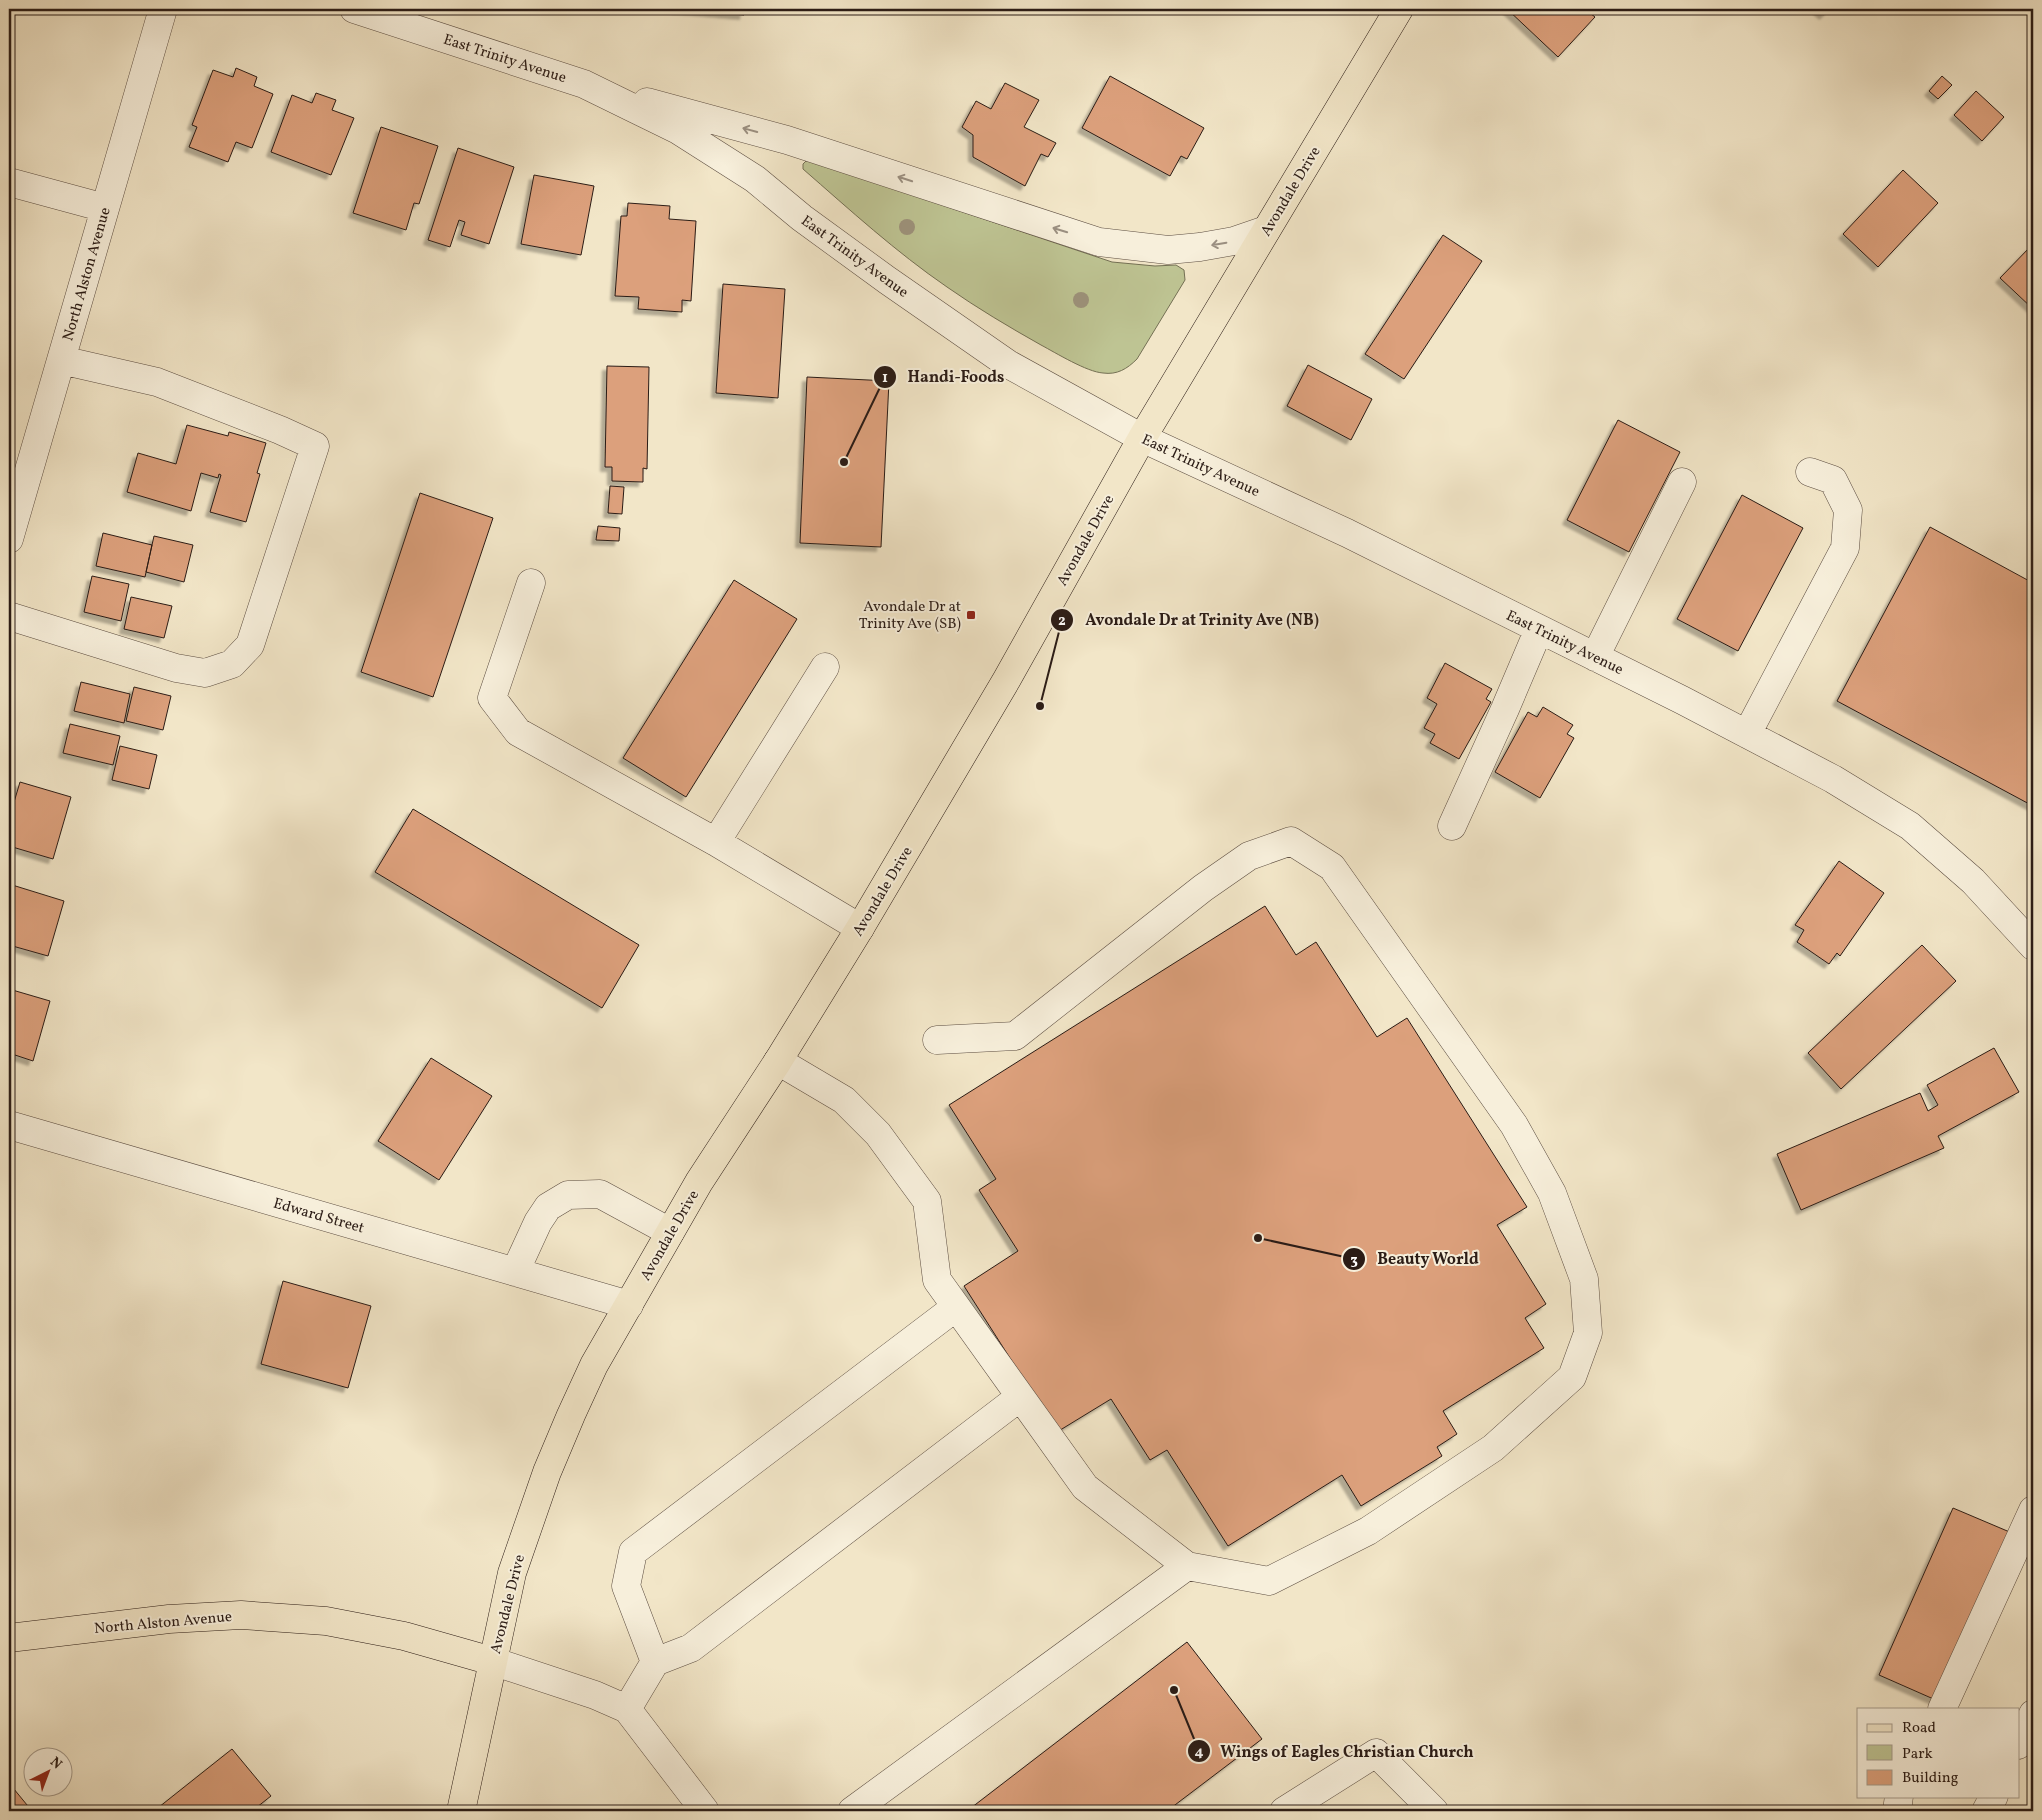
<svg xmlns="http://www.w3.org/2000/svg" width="2042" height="1820" font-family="Vollkorn,serif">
	<defs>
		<filter id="shadow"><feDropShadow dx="-4.5" dy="4.5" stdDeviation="1" flood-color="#0004"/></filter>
	</defs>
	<rect width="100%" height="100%" fill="#f2e6c8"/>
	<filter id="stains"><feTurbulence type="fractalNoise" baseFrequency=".004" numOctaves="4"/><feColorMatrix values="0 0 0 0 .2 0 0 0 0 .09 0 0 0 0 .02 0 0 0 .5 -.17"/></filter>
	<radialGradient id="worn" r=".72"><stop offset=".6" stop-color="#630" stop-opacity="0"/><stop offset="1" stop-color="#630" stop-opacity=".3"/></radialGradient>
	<!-- green -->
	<path fill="#bec493" stroke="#747054" d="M806,161H811L1112,262L1155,266L1176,265L1184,270L1185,280L1137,359C1127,369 1117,375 1103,373C1087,372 1056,353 1041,345C1009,327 977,308 947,287C896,252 850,210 803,169V164Z"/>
	<!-- building -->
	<path fill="#dca07b" stroke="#2b1c16" filter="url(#shadow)" d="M676,9H745L744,15Z
		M1507,9H1585L1595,17L1558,57Z
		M1817,9H1830L1824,15Z
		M236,68L257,77L254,86L273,94L252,148L236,142L228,162L189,147L197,127L192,125L213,70L233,77Z
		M1110,76L1204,128L1187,159L1181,156L1170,176L1082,128Z
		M1942,76L1952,85L1938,99L1929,91Z
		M1005,83L1039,100L1024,127L1056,143L1048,157L1041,154L1025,186L973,157V135L962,127L976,101L991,109Z
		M1976,91L2004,117L1982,141L1954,115Z
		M316,93L336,100L332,110L354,118L331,175L271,152L292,95L312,103Z
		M381,127L438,146L419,204L414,203L406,230L353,213Z
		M458,148L514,167L489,244L461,235L465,222L459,220L450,247L428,240Z
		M1903,170L1938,203L1878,267L1843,234Z
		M534,175L594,186L581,255L521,244Z
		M628,203L670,206L669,219L696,221L691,301L682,300V312L638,309L639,297L615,296L621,216H627Z
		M1443,235L1482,261L1404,379L1365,354Z
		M2031,246L2033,249V309L2000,278Z
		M723,284L785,289L778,398L716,393Z
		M1308,365L1372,399L1351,440L1287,406Z
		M607,366L649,367L647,469L643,468V482L612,481V467H605Z
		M807,377L889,381L881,547L800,543Z
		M1618,420L1680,452L1629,552L1567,520Z
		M187,425L228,436L229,432L266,443L257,473L260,474L246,522L210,512L221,475L219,474L218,478L201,473L191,511L127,492L138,453L176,464Z
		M610,486L624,487L622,514L608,513Z
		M420,493L493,518L433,697L361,672Z
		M1742,495L1803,528L1738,651L1677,619Z
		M598,526L620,528L619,541L596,540Z
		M1930,527L2033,583V806L1837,701Z
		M103,533L152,545L145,577L96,566Z
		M154,536L193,545L184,582L146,572Z
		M92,576L129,584L121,621L84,612Z
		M734,580L797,619L686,797L623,758Z
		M131,597L172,606L164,638L124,629Z
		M1445,663L1492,689L1486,699L1491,702L1459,759L1430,743L1435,734L1424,728L1437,704L1427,698Z
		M81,682L130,694L124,723L74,711Z
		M134,687L171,696L163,730L126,721Z
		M1543,707L1573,725L1567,734L1574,738L1540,798L1495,772L1528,712L1537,717Z
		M70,724L120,736L113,765L63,753Z
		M120,746L157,755L149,789L112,780Z
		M20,782L71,797L53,859L9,846V819Z
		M413,809L639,945L602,1008L375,872Z
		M1839,861L1884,893L1840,956L1837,953L1829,964L1797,942L1804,930L1795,925Z
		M9,884L64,901L48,956L9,945Z
		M1265,906L1296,955L1316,942L1377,1037L1407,1018L1527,1207L1497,1225L1546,1304L1525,1318L1544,1348L1443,1411L1457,1434L1437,1447L1442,1456L1361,1506L1342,1475L1228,1546L1167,1450L1150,1460L1111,1399L1057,1432L964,1286L1018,1251L979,1190L996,1179L949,1105Z
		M1922,945L1956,981L1841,1089L1808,1053Z
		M9,989L50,1001L33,1061L9,1053Z
		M1994,1048L2019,1092L1938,1136L1944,1148L1801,1210L1777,1154L1920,1093L1928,1111L1938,1105L1927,1085Z
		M431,1058L492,1096L439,1180L378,1141Z
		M283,1281L371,1306L348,1388L261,1364Z
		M1953,1508L2012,1533L1938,1701L1879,1675Z
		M1187,1642L1262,1739L1167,1811H967Z
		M232,1749L271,1796L252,1811H154Z
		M9,1783L32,1811H9Z"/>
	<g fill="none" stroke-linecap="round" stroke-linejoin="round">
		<defs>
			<path id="minor" d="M354,9L584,84L678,130L755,179L802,218L887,280L1008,364L1142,438L1347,533L1682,700L1833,779L1910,826L1973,881L2033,946
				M647,102L787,140L1099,242L1168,250L1200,247L1234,241L1266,230
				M9,182L105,208
				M9,539L163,9
				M531,583L492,698L518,732L716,842L860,928
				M9,616L176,668L205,673L232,664L250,645L315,446L280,430L157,382L61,360
				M1595,657L1682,482
				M1747,734L1845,548L1848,510L1833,480L1810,472
				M1452,826L1505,709L1539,629
				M716,842L825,667
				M778,1061L844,1100L878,1134L927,1201L937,1280L1085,1487L1187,1566L1269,1581L1368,1531L1493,1448L1572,1377L1588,1333L1584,1279L1552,1193L1514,1125L1332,867L1291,841L1249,856L1203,888L1015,1036L937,1040
				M9,1125L629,1305
				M515,1272L538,1222L548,1207L568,1195L600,1194L670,1232
				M492,1661L595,1695L627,1709L705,1811
				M655,1662L691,1648L1020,1397
				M627,1709L655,1662L626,1586L633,1552L956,1307
				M1942,1709L2033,1510
				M2018,1745L2033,1714
				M852,1811L1187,1566
				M1284,1811L1376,1753L1434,1811
				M1897,1811L1899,1796
				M1986,1811L1994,1796"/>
			<path id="major" d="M9,1638L169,1619L241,1615L326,1621L404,1636L492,1661
				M461,1811L512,1573L547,1472L571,1415L594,1365L699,1182L778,1061L860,928L1007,679L1142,438L1399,9"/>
		</defs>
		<!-- minor casing -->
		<use href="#minor" stroke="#5d4e42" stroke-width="29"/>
		<!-- major casing -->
		<use href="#major" stroke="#2b1c16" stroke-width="29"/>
		<!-- minor -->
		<use href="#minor" stroke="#f7efdb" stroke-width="28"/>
		<!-- major -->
		<use href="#major" stroke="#f2e6c8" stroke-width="28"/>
	</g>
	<!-- trees -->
	<g fill="#9d927b">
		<circle cx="907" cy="227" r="8"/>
		<circle cx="1081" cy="300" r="8"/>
	</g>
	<!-- one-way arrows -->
	<defs><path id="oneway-shaft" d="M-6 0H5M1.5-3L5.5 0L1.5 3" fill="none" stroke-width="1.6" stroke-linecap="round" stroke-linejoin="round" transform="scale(1.25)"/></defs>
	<g stroke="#9b9082">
		<use href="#oneway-shaft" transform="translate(750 130) rotate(-165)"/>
		<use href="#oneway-shaft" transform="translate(905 179) rotate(-162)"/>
		<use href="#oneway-shaft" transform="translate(1060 230) rotate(-163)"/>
		<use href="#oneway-shaft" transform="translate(1219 244) rotate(170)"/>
	</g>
	<!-- markers -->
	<rect fill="#8f2418" stroke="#f7efdb" stroke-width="2" x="966" y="610" width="10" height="10" rx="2.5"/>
	<g text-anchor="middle" stroke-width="4" stroke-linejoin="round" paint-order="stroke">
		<!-- street labels -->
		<g font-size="15" fill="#2b1c16" stroke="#f7efdb">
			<text transform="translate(505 58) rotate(18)" y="5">East Trinity Avenue</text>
			<text transform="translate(1290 191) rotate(-59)" y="5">Avondale Drive</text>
			<text transform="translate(855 256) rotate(36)" y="5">East Trinity Avenue</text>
			<text transform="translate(86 274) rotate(-74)" y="5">North Alston Avenue</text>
			<text transform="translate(1201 465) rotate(25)" y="5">East Trinity Avenue</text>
			<text transform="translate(1085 540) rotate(-61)" y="5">Avondale Drive</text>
			<text transform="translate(1565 642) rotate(26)" y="5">East Trinity Avenue</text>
			<text transform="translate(882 891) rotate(-59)" y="5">Avondale Drive</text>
			<text transform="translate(319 1215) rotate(16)" y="5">Edward Street</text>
			<text transform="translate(669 1235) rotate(-60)" y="5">Avondale Drive</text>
			<text transform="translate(507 1604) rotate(-76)" y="5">Avondale Drive</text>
			<text transform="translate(163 1622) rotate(-5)" y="5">North Alston Avenue</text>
		</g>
		<!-- poi labels -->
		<g font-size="15" fill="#2b1c16" stroke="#f7efdb" text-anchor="end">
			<text x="961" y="611">Avondale Dr at<tspan x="961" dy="17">Trinity Ave (SB)</tspan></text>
		</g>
	</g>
	<!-- callouts -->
	<path fill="none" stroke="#2b1c16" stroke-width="2" d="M844 462L885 377M1040 706L1062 620M1258 1238L1354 1259M1174 1690L1199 1751"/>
	<g fill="#2b1c16" stroke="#f7efdb" stroke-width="2">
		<circle cx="844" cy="462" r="5"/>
		<circle cx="1040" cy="706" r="5"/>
		<circle cx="1258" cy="1238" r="5"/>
		<circle cx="1174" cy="1690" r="5"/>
		<circle cx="885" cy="377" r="12"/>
		<circle cx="1062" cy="620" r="12"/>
		<circle cx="1354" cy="1259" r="12"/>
		<circle cx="1199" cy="1751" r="12"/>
	</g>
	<g font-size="15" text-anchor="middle" font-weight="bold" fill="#fff">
		<text x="885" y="382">1</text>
		<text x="1062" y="625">2</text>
		<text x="1354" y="1264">3</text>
		<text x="1199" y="1756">4</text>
	</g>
	<g font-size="16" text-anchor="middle" font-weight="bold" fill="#2b1c16" stroke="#f7efdb" stroke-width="4" stroke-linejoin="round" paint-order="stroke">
		<text x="956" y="382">Handi-Foods</text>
		<text x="1202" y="625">Avondale Dr at Trinity Ave (NB)</text>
		<text x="1428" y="1264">Beauty World</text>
		<text x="1347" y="1757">Wings of Eagles Christian Church</text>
	</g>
	<!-- margin -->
	<rect width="2042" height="1820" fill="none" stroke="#f2e6c8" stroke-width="30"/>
	<rect x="10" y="10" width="2022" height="1800" fill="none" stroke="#2b1c16" stroke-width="2.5"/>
	<rect x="15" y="15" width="2012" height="1790" fill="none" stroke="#2b1c16"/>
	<!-- legend -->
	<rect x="1857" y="1708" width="162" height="90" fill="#f7efdb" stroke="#a59b8c"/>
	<rect x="1867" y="1724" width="25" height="8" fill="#f2e6c8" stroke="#a59b8c"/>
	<text x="1902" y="1732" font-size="15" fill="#2b1c16">Road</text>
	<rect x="1867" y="1745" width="25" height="15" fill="#bec493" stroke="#a59b8c"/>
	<text x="1902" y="1758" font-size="15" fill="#2b1c16">Park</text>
	<rect x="1867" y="1770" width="25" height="15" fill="#dca07b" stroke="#a59b8c"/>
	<text x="1902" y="1782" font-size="15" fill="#2b1c16">Building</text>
	<!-- north arrow -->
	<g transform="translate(48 1772) rotate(42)"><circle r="24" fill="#f7efdb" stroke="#a59b8c"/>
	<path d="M0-4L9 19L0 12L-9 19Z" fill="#8f2418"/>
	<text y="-8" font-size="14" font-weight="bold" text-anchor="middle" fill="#2b1c16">N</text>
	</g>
	<rect width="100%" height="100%" filter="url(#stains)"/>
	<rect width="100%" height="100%" fill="url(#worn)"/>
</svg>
